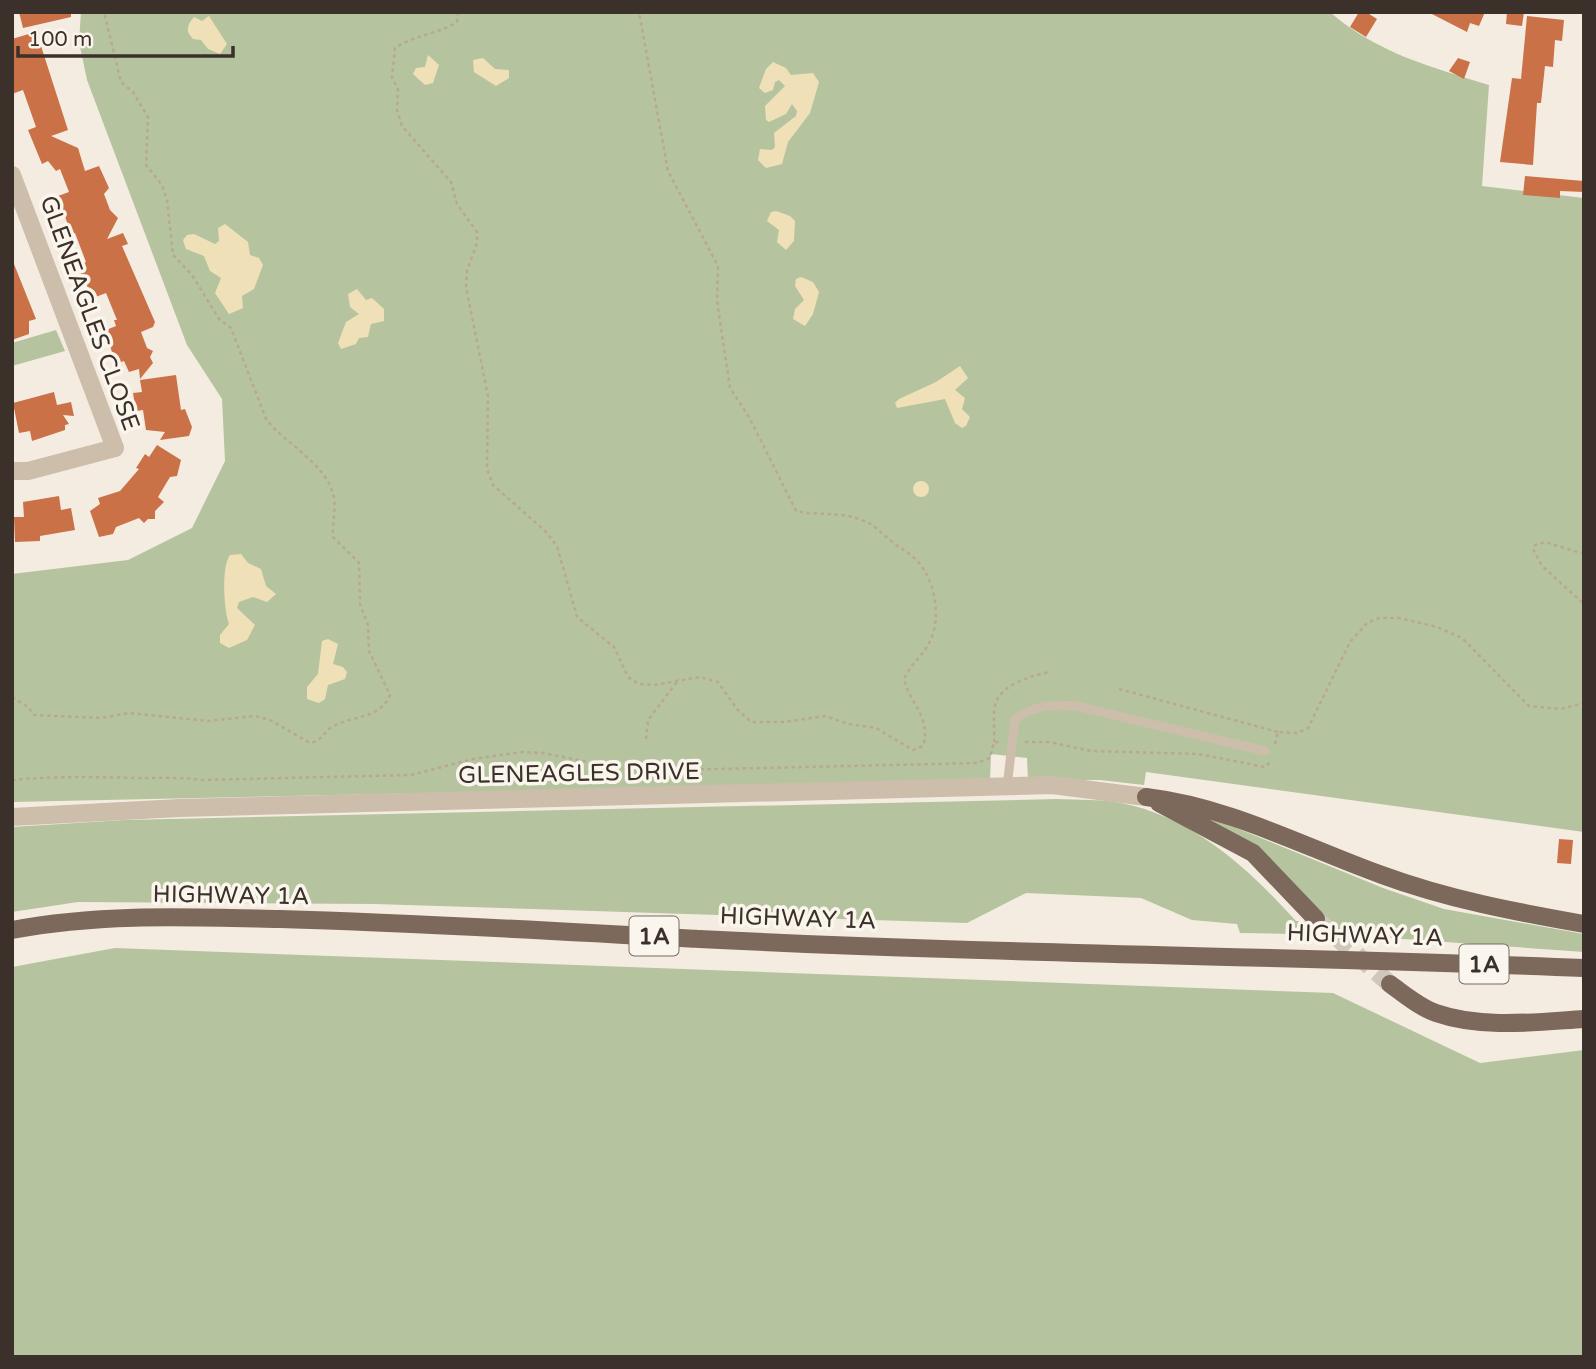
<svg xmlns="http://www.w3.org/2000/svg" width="1596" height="1369" font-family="'Varela Round',sans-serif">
	<rect width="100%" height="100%" fill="#f4ece0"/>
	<!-- green -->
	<path fill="#b5c49f" d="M81,12H1330C1377,53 1431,67 1489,85L1482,186L1584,198V832L1146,772L1144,785L1100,780H1028L1027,758L991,754L990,781L12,802V574L128,560L192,528L225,461L222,399L187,345L87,80L79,42Z
		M56,330L65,351L12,366V343Z
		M1057,799C1078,800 1101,799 1121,803C1193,817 1249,869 1296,921H1327L1291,884L1202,819L1207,816L1383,888L1444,909L1584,934V952L1348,935L1240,933L1237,924L1192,920L1141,898L1026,893L967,923L375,904L78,902L12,912V827L125,820Z
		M115,948L1333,993L1480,1063L1584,1050V1357H12V967Z"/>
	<!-- sand -->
	<path fill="#f0e0b7" d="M209,16L227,44L220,54L208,49L201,40L193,39C185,31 187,25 194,17L202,21Z
		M428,55L439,65L433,83L425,85L413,74L416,68L425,67Z
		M483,58L495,69L509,70V78L496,86L474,72L473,60Z
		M773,62L786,68L791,75L813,73L819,82L810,113L788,142L782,164L766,168L758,160L760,149L772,150L775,147L774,133L796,116L797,111L792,104L786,114L769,122L766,120L765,106L785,86L779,80L775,82L773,90L765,93L759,88L766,69Z
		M776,211L790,216L795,221L794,241L786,250L777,242L779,230L767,221L771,212Z
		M225,224L248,242L250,255L259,258L263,265L254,289L242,296L243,308L229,314L215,293L221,278L210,271L204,256L186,249L183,240L187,235L194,234L215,244L219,241L218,228Z
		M801,277L813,282L819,292L813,314L805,326L793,319L795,309L804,300L795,286L796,279Z
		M357,289L366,300L372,298L384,309V321L371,324L368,337L359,338L356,344L341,349L338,343L346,322L359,314L350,307L348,294Z
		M960,366L968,378L955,390L965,398L962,409L970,417L966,426L962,428L955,423L945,399L897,408L895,403L899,399L936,382Z
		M913 489a8 8 0 1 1 16 0a8 8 0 1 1-16 0Z
		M241,554L248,563L261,569L266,586L276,594L267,602L253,597L239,602L237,608L255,625L247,640L229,648L220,643V635L229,624C224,611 221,567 230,555Z
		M328,639L338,644L333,664L343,667L347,672L345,679L328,685L325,699L319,703L307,699V687L318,674L322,641Z"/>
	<!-- building -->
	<path fill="#ca7148" d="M19,12H71V17L23,28Z
		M1359,12H1366L1377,19L1366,37L1350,27Z
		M1428,12H1485L1479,26L1470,23L1467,32Z
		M1507,12H1524L1522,26L1506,24Z
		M1527,16L1564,20L1562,41L1555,40L1553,67L1545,66L1541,103H1537L1533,165L1500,162L1512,78L1521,79Z
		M32,33L37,48L41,46L68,130L51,136L78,148L85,171L99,166L109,188L104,194L110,210L118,218L107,239L123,233L128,244L122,246L155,322L153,327L141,332L147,348L153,351L150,357L153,363L140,379L139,369L129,372L124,361L115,364L106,330L116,326L114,320H117L106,293L93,298L77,265L86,262L75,233L71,234L58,196L69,192L60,169L56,171L48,161L42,164L28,130L36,127L23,90L12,94V39Z
		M1458,58L1470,62L1464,79L1449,71Z
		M1525,176L1584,181V192L1560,191V198L1523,195Z
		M12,259L36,319L29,321V334L12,340Z
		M176,375L181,410L185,409L192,427L189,436L160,440L165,432L146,430L143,410L136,411L133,393L142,392L140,380Z
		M54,392L57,405L71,402L74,416L63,415L69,424L65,425V430L32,441L30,431L19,433L13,403Z
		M157,445L181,460L177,476L170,477L158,497L164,502L155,511V519H148L144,523L139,518L116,527L113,534L99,537L90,511L100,504L98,498L120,491L139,469L136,468L145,454L149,457Z
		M59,496L61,510L71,508L75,530L40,536V541L15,542L14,517H24L23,502Z
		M1559,839L1573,840L1571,864L1557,863Z"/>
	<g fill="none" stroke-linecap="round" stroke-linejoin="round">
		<!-- primary-tunnel -->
		<path stroke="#cfc7bc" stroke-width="18" stroke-dasharray="18 9" stroke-linecap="butt" d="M1316,919L1390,984"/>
		<!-- path -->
		<path stroke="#b9a795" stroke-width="2.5" stroke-dasharray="3.5 3.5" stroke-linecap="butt" d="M458,12L457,22C438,34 414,35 395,48L392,78L398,89L397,110L402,126L451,182L457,204L477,232V243L467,271L466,287L488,396L487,469L493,485L545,531L557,546L577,617L614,647L628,677L639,684L654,685L700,677L718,682L737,709L751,722H784L825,716L848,724L876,728L913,750L923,746C932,719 910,704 904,679C911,663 925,654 931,639C941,617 935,582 919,563C911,553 899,548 890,540C881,533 875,525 864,521C842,511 818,516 796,511L749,417L730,388L717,301L718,266L668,171L639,12
			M1584,554L1545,542L1535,545L1533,549L1542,566L1584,604
			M1119,689L1278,732
			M12,697L28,707L34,715L101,718L129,713L208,721L255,716L270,720L310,743C321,741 323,733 332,727C351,715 380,720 390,695L369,651L368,625L360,604L359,563L333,537C332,524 336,511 334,498C328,464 285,444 266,419L231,328L219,319L192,275L173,255L167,200L162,185L146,165L148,117L133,92L121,82L104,12
			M646,739L648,720L679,679
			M994,742C995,731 992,713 996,702C1003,684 1033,675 1050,672
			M1025,742H1049L1091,751L1199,754L1265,767L1271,761
			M1275,744L1278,732L1297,733L1308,728L1350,642L1367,623L1379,618H1399L1437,627L1462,638L1529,706L1561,709L1584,703
			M12,780C55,776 95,777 137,778C160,778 180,777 202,780L411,775L473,759L522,752L543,753L633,771L977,763L990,758L994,742H1001"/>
		<!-- service -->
		<path stroke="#cdbdab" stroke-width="9" d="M1007,787L1015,719C1036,705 1051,704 1076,706L1265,751"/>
		<!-- minor -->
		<path stroke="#cdbdab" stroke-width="18" d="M12,175L115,448L28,471H12"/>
		<!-- tertiary -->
		<path stroke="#cdbdab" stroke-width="18" d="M12,817L179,808L1052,785L1146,797"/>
		<!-- primary -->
		<path stroke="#7d695b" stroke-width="18" d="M1146,797C1230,807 1304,847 1382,875C1447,899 1516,912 1584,924
			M1159,803L1253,853L1316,919
			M12,930C100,913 191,917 280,919C420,923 559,931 699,939C993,954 1289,956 1584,968
			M1390,984C1404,994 1419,1007 1436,1013C1482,1029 1536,1022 1584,1019"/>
	</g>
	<g text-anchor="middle" stroke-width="7" stroke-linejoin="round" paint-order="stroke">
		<!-- shield labels -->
		<g fill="#fbf6ed" stroke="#756c64" stroke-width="2">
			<rect x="629.5" y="916.5" width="49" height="39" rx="5"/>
			<rect x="1459.5" y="944.5" width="49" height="39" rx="5"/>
		</g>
		<g font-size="23" font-weight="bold" fill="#3b312a">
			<text x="654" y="944">1A</text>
			<text x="1484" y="972">1A</text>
		</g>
		<!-- street labels -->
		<g font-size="24" fill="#3b312a" stroke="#fbf6ed">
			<text transform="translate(90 313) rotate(70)" y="8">GLENEAGLES CLOSE</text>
			<text transform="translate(579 773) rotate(-1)" y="8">GLENEAGLES DRIVE</text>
			<text transform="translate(231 895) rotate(1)" y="8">HIGHWAY 1A</text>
			<text transform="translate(798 918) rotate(2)" y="8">HIGHWAY 1A</text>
			<text transform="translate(1365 935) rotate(2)" y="8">HIGHWAY 1A</text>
		</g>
	</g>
	<!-- border -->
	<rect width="1596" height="1369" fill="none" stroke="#3b312a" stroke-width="28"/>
	<!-- scale -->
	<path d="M18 46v10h215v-10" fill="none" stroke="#3b312a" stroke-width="3.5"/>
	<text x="28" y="46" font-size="21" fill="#3b312a" stroke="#fbf6ed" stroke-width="5" paint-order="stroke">100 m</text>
</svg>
